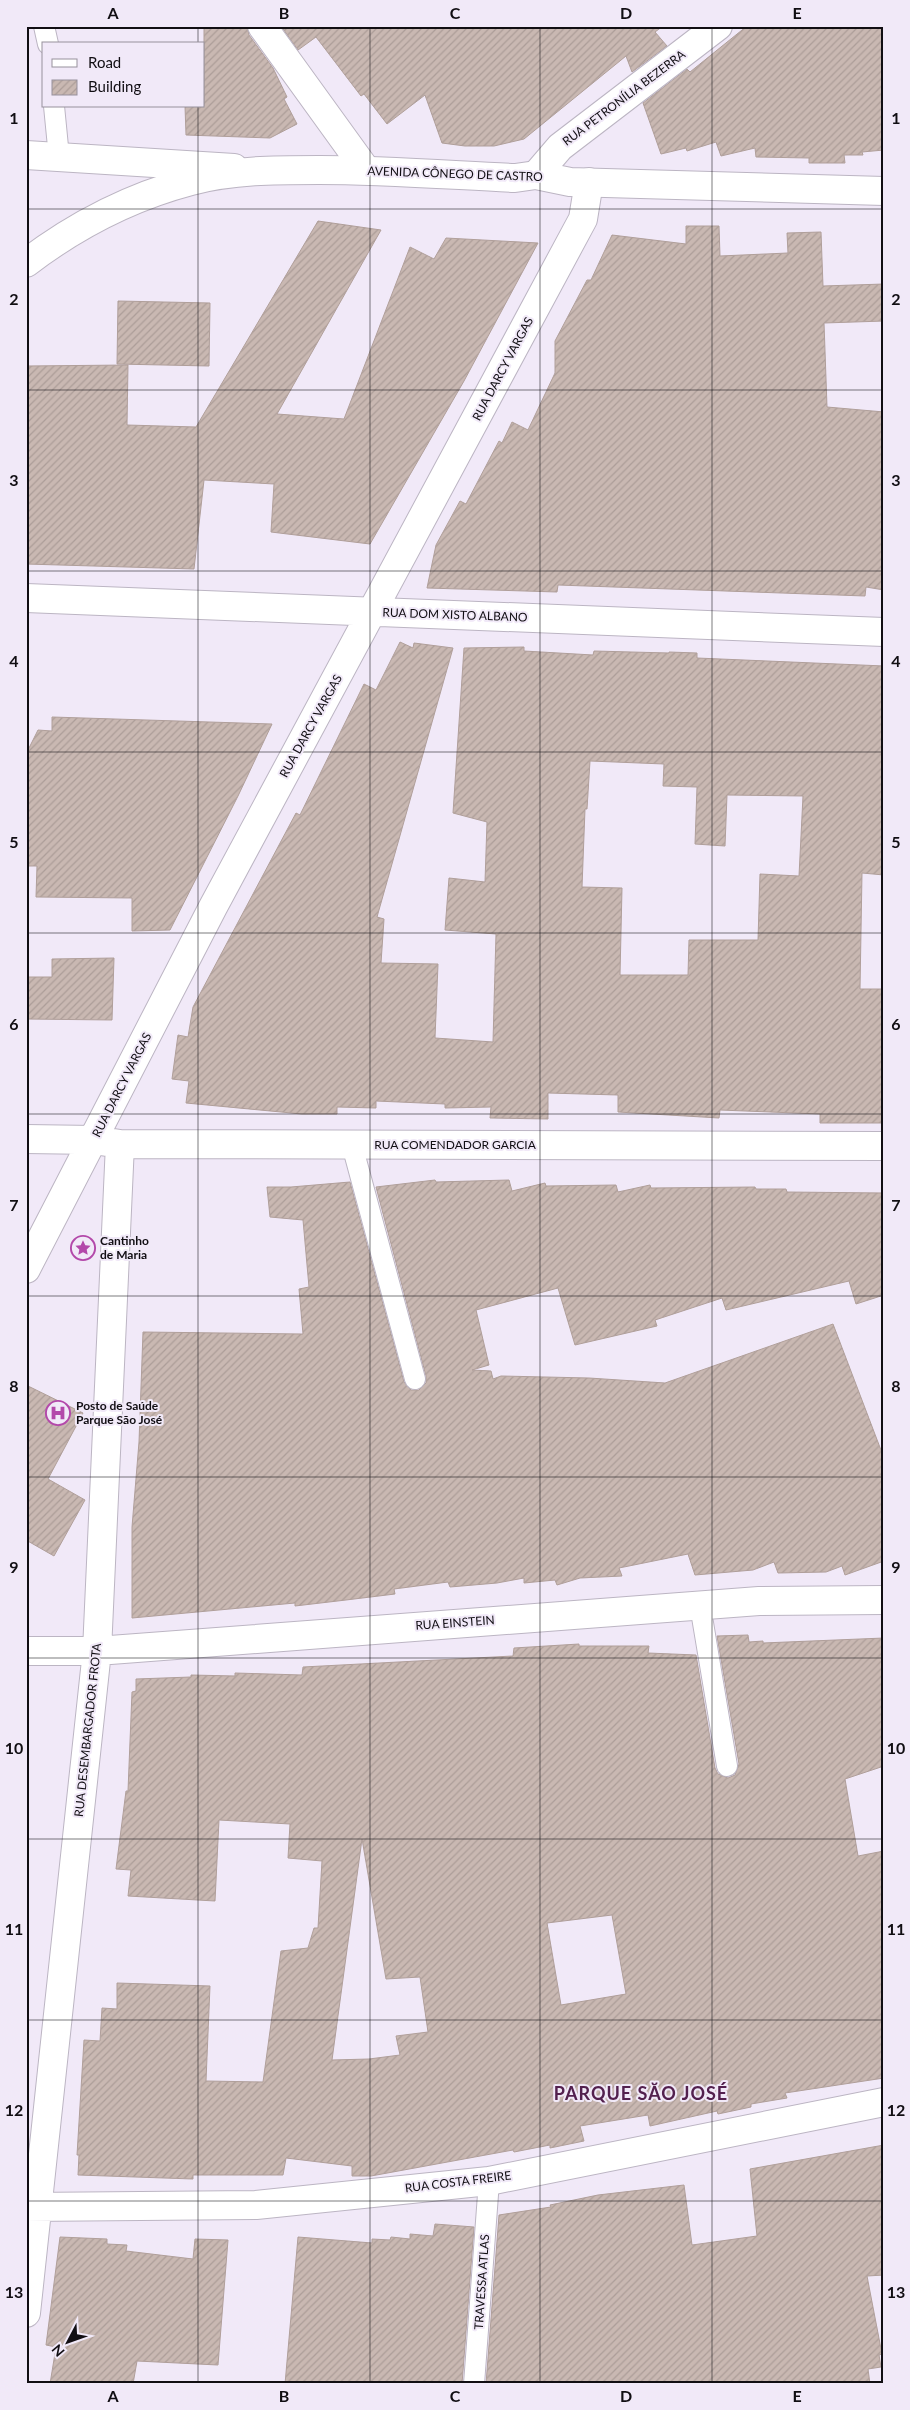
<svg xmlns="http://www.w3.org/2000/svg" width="910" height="2410" font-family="Lato,sans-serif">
	<defs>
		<pattern id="building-hatch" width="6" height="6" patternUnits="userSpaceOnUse" patternTransform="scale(1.25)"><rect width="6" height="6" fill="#c9b8b2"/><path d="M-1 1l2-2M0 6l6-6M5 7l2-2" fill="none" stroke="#ac9d98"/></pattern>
	</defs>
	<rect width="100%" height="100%" fill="#f1e9f8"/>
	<!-- building -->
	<path fill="url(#building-hatch)" stroke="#b09f9a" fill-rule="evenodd" d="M204,26H247L249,35L273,68L287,97L284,99L297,124L270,138L186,135L185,106H204Z
		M281,26H663L655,32L667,46L632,72L626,56L524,139L494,146H465L442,143L425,95L387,124L364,94L361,96L316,37L298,50Z
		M747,26H884V150L862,152L863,155H844L845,163H809V158L756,157L755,148L721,156L716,142L687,151L686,148L661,154L643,103L687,69L690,72Z
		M318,221L381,230L277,414L344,419L410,247L434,259L446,238L538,243L464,381L370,544L271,532L274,484L204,480L194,569L26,564V366L128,365L127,425L196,427Z
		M686,226H719L720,256L788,253L787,233L821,232L823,286L884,284V321L824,323L827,407L884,412V590L866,587L865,596L558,585L557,592L427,588L436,545L460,501L466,504L499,441L502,443L512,422L528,430L555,373V341L587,280H591L612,235L686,244Z
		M118,301L210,303L209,366L117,364Z
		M400,642L413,648L414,643L453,648L377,917L384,919L381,963L438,964L435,1038L493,1042L496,934L445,930L449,878L485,882L487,822L453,813L464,648L524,647V651L593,655L594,651L669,653V652L697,653V658L884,666V875L862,873L860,989H884V1123H820V1114L720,1110L719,1118L618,1112V1095L548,1093V1119L490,1118L491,1107L445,1108V1104L376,1101V1108L337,1107V1114H302L186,1103L189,1081L172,1079L178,1035L188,1037L193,1007L296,813L300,815L364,684L376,690ZM590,761L664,764L663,786L697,787L695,844L725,846L727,795L803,796L799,876L760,874L758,940H689L688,975H620L622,888L582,887L585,809H587Z
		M52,717L272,724L238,796L170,930L132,931V898L36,897L37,866H26V754L38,730L52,731Z
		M114,958L112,1020L26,1019V977H52V959Z
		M435,1180L436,1182L509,1180L512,1191L545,1183L546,1186L616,1185L618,1192L650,1185L651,1188L755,1187L756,1189H786L787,1192L884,1193V1295L856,1304L849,1281L726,1310L722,1298L655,1320L657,1326L575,1345L558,1288L476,1310L489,1365L472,1370L491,1371L493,1379L501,1376L589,1378L665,1383L833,1324L884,1458V1561L845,1575L842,1566L826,1572L778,1573L774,1562L753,1570L695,1575L688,1554L619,1568L622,1576L580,1578L557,1585L555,1580L524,1583V1578L497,1583L450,1587L448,1582L394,1589L395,1594L346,1600L295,1606V1603L132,1618V1527L139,1442L143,1332L303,1334L299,1289L309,1287L303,1220L270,1217L267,1187H291L350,1182L404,1382L411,1390H419L426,1383V1376L376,1187Z
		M26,1385L83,1413L48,1479L85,1500L54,1556L26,1540Z
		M748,1635L749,1642L763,1641V1643L884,1638V1766L845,1779L858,1856L884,1851V2078L785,2093L787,2098L751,2104V2107L718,2114L717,2111L650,2126L648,2115L580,2126L584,2141L550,2148V2145L514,2152L513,2150L371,2176H352V2166L286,2158L283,2175H193V2179L78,2175L79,2155H77L84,2040L100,2041L102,2008L117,2009V1983L210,1986L206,2081L263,2082L281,1951L308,1948L314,1928H318L322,1861L288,1858L290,1824L219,1820L215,1901L128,1896L131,1870L116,1869L126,1791H128L132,1692L136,1691V1679L191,1677V1675L235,1676V1673L302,1675L303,1667L513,1656L514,1648L579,1644V1646H649L648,1653L696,1655L715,1768L718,1774L728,1778L735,1775L739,1764L717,1636ZM362,1839L386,1979L420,1977L428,2032L396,2036L400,2055L369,2059L332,2060ZM612,1915L626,1994L561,2005L547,1923Z
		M884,2145V2275L867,2276L882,2354L879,2355L881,2367L868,2369L870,2384H486L499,2215L551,2207L550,2205L598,2195L684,2185L692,2245L757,2236L750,2169Z
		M435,2224L474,2227L462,2384H285L298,2237L372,2243V2239L390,2240L391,2237L410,2239V2234L433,2236Z
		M60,2237L107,2239V2244L127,2245L126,2251L193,2259L195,2239L228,2240L218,2365L137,2361L133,2384H50L56,2347L46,2345Z"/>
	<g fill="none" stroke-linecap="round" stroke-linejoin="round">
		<defs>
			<path id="lane" d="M44,26L48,44
				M54,106L59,157
				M352,1145L415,1379
				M700,1605L727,1766
				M474,2384L489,2181"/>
			<path id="street" d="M262,26L366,170
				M536,175L560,147L718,26
				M26,598L884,632
				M26,1139L94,1140L120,1144L884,1146
				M26,1269L213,907L583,219L589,182
				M26,1651H97L759,1601L884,1600
				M26,2207L256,2205L489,2181L884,2102
				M26,2313L97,1651L120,1144"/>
			<path id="secondary" d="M26,155L234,168"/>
			<path id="primary" d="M26,263C76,225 130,197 191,181C232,170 276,170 319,170C384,170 450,175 515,178L536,175L570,182L884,191"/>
		</defs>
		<!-- lane casing -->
		<use href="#lane" stroke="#bcb5c3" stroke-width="22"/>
		<!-- street casing -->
		<use href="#street" stroke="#bcb5c3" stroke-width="30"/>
		<!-- secondary casing -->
		<use href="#secondary" stroke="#bcb5c3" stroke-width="30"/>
		<!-- primary casing -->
		<use href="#primary" stroke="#bcb5c3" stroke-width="30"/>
		<!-- lane -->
		<use href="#lane" stroke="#fff" stroke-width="20"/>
		<!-- street -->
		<use href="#street" stroke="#fff" stroke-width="28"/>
		<!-- secondary -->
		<use href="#secondary" stroke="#fff" stroke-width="28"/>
		<!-- primary -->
		<use href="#primary" stroke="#fff" stroke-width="28"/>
	</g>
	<!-- grid -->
	<path fill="none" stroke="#110e13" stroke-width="1" stroke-opacity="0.55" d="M198,26V44M370,26V2384M540,26V2384M712,26V2384M198,106V2384M26,209H884M26,390H884M26,571H884M26,752H884M26,933H884M26,1114H884M26,1296H884M26,1477H884M26,1658H884M26,1839H884M26,2020H884M26,2201H884"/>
	<!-- icons -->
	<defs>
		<symbol id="sight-ring" viewBox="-11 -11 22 22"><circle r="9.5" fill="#f1e9f8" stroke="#b348aa" stroke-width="1.5"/><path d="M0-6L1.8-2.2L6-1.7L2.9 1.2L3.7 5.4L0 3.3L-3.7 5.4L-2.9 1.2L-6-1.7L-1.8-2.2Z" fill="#b348aa"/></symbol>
		<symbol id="hospital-ring" viewBox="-11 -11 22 22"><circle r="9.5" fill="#f1e9f8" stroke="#b348aa" stroke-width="1.5"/><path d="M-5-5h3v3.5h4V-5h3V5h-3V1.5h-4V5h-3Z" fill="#b348aa"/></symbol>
	</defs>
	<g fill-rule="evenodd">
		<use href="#sight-ring" x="69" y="1234" width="28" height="28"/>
		<use href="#hospital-ring" x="44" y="1399" width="28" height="28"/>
	</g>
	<g text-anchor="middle" stroke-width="4" stroke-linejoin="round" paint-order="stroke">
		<!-- street labels -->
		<g font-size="12" fill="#110e13" stroke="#f1e9f8">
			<text transform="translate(624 98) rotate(-37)" y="4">RUA PETRONÍLIA BEZERRA</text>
			<text transform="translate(455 174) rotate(2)" y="4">AVENIDA CÔNEGO DE CASTRO</text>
			<text transform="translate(503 369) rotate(-62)" y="4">RUA DARCY VARGAS</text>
			<text transform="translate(455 615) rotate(2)" y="4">RUA DOM XISTO ALBANO</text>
			<text transform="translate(311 726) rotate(-61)" y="4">RUA DARCY VARGAS</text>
			<text transform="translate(122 1085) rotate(-63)" y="4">RUA DARCY VARGAS</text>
			<text x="455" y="1149">RUA COMENDADOR GARCIA</text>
			<text transform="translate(455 1623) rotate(-4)" y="4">RUA EINSTEIN</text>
			<text transform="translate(88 1730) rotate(-84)" y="4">RUA DESEMBARGADOR FROTA</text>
			<text transform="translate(458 2182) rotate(-7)" y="4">RUA COSTA FREIRE</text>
			<text transform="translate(482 2282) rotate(-86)" y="4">TRAVESSA ATLAS</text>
		</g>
		<!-- poi labels -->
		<g font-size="12" font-weight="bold" fill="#110e13" stroke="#f1e9f8" text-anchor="start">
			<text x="100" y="1245">Cantinho<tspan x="100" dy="14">de Maria</tspan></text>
			<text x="76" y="1410">Posto de Saúde<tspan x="76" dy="14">Parque São José</tspan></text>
		</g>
		<!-- district labels -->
		<g font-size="18" font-weight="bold" letter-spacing="1" fill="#53204e" stroke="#f1e9f8">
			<text x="641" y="2100">PARQUE SĂO JOSÉ</text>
		</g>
	</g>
	<!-- border -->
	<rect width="910" height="2410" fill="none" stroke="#f1e9f8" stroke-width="55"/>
	<!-- legend -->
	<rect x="42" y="42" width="162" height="65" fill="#f1e9f8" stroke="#97919c"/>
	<rect x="52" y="59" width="25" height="8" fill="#ffffff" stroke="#97919c"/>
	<text x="88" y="68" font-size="15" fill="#110e13">Road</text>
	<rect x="52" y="80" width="25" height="15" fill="url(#building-hatch)" stroke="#97919c"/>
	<text x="88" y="92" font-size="15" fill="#110e13">Building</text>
	<!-- north arrow -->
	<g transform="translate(68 2342) rotate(229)" stroke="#f1e9f8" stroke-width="4" paint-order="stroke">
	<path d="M0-4L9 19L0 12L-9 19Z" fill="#110e13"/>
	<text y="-8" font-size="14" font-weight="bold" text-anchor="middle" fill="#110e13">N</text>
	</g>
	<rect x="28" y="28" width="854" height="2354" fill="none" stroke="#110e13" stroke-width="2"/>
	<g font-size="16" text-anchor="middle" font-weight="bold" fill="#110e13">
		<text x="113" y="19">A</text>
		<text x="284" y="19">B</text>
		<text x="455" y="19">C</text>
		<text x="626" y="19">D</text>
		<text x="797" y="19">E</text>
		<text x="14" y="124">1</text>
		<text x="896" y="124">1</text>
		<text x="14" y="305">2</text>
		<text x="896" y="305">2</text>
		<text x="14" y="486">3</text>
		<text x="896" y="486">3</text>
		<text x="14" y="667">4</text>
		<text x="896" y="667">4</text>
		<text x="14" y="848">5</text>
		<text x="896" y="848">5</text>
		<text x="14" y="1030">6</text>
		<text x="896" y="1030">6</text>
		<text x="14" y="1211">7</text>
		<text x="896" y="1211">7</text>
		<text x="14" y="1392">8</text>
		<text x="896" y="1392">8</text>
		<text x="14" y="1573">9</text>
		<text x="896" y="1573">9</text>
		<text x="14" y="1754">10</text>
		<text x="896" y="1754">10</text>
		<text x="14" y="1935">11</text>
		<text x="896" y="1935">11</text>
		<text x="14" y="2116">12</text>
		<text x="896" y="2116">12</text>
		<text x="14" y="2298">13</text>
		<text x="896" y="2298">13</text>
		<text x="113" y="2402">A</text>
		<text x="284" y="2402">B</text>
		<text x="455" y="2402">C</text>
		<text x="626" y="2402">D</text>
		<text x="797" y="2402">E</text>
	</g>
</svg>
